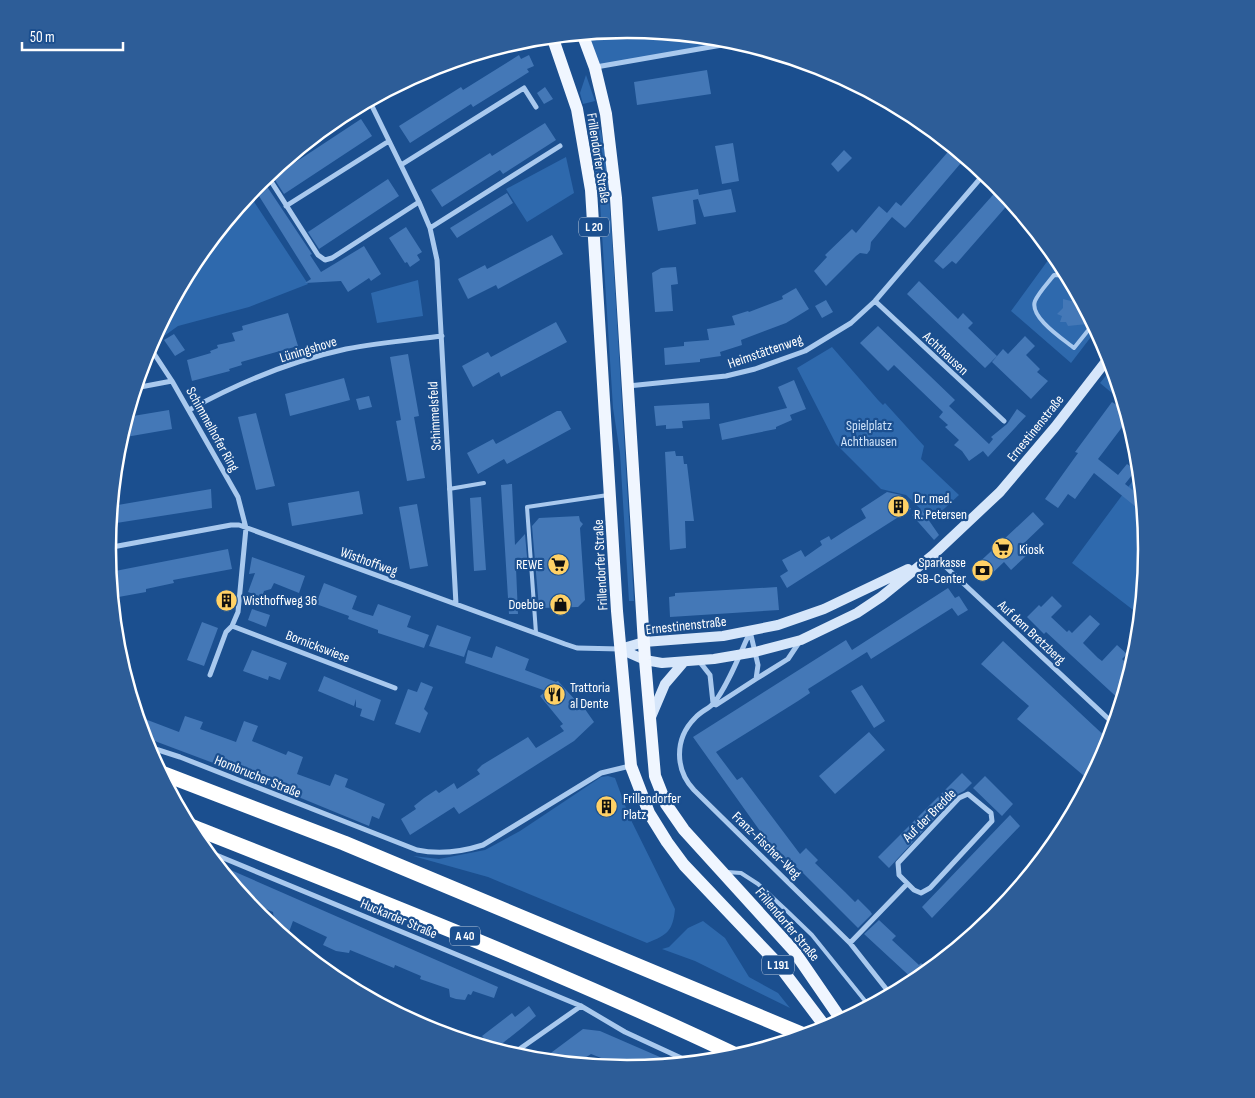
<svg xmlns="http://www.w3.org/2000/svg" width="1255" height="1098" font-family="'Sofia Sans Condensed',sans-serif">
	<rect width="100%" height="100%" fill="#1b4f8f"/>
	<!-- green -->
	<path fill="#2e69ad" d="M611,30L621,39L659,32L738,41L595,66L583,33Z
		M586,75L595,101L583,104L580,93Z
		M599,120L606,159L611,224L634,601H629L620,453L613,408L600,202L588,123Z
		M566,157L574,193L527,222L506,189Z
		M249,194L308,284L249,307L178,326L150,346L195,260Z
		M1054,252L1060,260L1097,329L1071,363L1011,311Z
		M418,280L423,316L377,323L371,293Z
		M832,347L878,400L883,405L885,403L924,446L921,459L959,495L932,520L906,495L881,489L836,444L797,368Z
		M1113,367L1125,404L1100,383Z
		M1140,471L1148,549L1141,616L1072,563Z
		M608,776L615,778L629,816L675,909C673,930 668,935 647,943L488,877L413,856L439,859L485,850L520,831L601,777Z
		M703,921L725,938L749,977L778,993L790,1008L695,961L662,949L669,947L688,928Z"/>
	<!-- building -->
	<path fill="#4478b7" d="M519,55L521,59L529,55L534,66L527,69L529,72L473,107L471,104L410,143L399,126L461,87L463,90Z
		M707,70L711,94L637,105L634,82Z
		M545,87L553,99L544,104L537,93Z
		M361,119L372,136L284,194L273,177Z
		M545,123L556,140L503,174L500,170L442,207L431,190L490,153L492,156Z
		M733,143L739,181L722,184L715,146Z
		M953,146L966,157L909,224L905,228L892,217L871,242L870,250L867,254L860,253L856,256L826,286L814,271L827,257L825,255L852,229L856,233L879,206L887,213L896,202L901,206Z
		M844,150L852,158L838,172L831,164Z
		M262,179L312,254L310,255L321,272L364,246L381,274L371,281L369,278L348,292L341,281L305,283L311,279L254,188Z
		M388,179L399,196L319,249L308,232Z
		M1000,187L1011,201L956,264L952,261L943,269L934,261Z
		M698,189L699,195L731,189L736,212L704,217L698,199L693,200L696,224L658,231L652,197Z
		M507,193L513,203L457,238L450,228Z
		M406,227L422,252L417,255L420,260L410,267L407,262L405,263L389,238Z
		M552,235L563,254L498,289L496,285L468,299L458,279L485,265L487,269Z
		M676,267L678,284L671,285L673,311L655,312L652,273L661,268Z
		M919,281L958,319L963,313L973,323L968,328L997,356L985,368L907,294Z
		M796,288L809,309L786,323L741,340L742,345L720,352L721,356L700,359V362L665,365L664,348L684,346V342L709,340L707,329L735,325L732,316L748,311L749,312L783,299L782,296Z
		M1077,297L1082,301L1091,318L1087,324L1068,326L1066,322H1060L1062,316L1057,314L1063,308V299L1071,301Z
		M826,300L833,312L822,318L815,306Z
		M288,313L298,346L241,362L242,365L229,369L230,371L192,381L187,360L211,353L210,351L218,348L217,345L235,341L232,333L243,330L242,326Z
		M556,322L567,342L501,377L499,372L473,387L462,366L488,352L491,357Z
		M878,326L955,400L949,406L989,444L993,439L991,437L1007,424L1017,409L1026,416L988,457L983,451L969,461L962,451L954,445L959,440L945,427L948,425L939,417L943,412L894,365L888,371L860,343Z
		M174,334L185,350L175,356L164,340Z
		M1025,336L1035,346L1026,355L1040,369L1037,372L1048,381L1031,399L992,362L1003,349L1008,354Z
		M408,354L419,416L414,417L425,478L407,481L396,421L401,420L390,357Z
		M344,378L350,400L290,416L285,394Z
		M794,380L806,409L790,415L792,420L776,427V429L722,440L719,424L787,408L778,387Z
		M369,396L372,407L359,410L356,399Z
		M1112,402L1127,412L1129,418L1098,459L1118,475L1127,464L1136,470L1125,484L1143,498L1136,507L1094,473L1075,499L1068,494L1058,508L1045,499L1078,453L1075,452Z
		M709,403L710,419L682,421L683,428L666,429V425L656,426L654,406Z
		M169,410L172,429L120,438L127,417Z
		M557,411H561L571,429L507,464L504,459L478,474L467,453L493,439L496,444Z
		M256,413L275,486L256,490L238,417Z
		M675,451L676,456H683L684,464H687L694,521H685L686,548L670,550L665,452Z
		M512,484L515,545L525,534L528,568H516L518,614H509L501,485Z
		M211,489L212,508L110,524L112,506Z
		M359,491L363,514L292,526L288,503Z
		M887,492L901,495L911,509L787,588L780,576L788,571L782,560L801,550L805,557L822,545L820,541L829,536L831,540L848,529L866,518L861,509Z
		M481,497L486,570L474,571L470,498Z
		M417,504L428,566L410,569L399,507Z
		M921,509L939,535L934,540L912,515Z
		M1033,512L1044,524L1020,547L1027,555L1011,570L1004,562L984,581L972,569Z
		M579,516L580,521L583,524L580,528L585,600L578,607L539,608L532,526L539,518Z
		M228,549L232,569L173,580L174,583L146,589V592L113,598L110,572Z
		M252,557L305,576L299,593L274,583L271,589L264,591L262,597L248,592L255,573L249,574Z
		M324,583L357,596L352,609L363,613L373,616L378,604L411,616L407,627L429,635L424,648L378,633V630L348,619L349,616L316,604Z
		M777,587L779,610L670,617L669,597L675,596V593Z
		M948,588L955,598L959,596L968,610L958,616L952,608L871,659L867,652L808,689L810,693L798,701L716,752L737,780L742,777L800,854L806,848L818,860L815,863L845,892L855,902L858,899L870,911L872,914L858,928L804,874L777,850L775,852L693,737L846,640L852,650Z
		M1052,596L1062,606L1051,617L1067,632L1069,630L1072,633L1090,615L1100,624L1083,643L1098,658L1102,661L1117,645L1127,654L1122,659L1132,669L1122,702L1046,632L1044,634L1027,617L1039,605L1041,607Z
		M252,609L270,615L266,627L248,620Z
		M202,622L218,628L204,666L187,660Z
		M437,625L471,637L464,657L429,646Z
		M1003,641L1110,741L1090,781L1017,719L1029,706L981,664Z
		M496,646L529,659L525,670L556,682L558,681L577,702H580L594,722L574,741L459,814L454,807L410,835L401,819L416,809L414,806L424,798L436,790L439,793L454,783L457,789L480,774L477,770L482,765L528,737L536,748L564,731L560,726L563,724L540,696L546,691L465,663L468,650L492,658Z
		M252,650L287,663L280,680L269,676L268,680L243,671Z
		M324,676L381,700L374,721L360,716L362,709L356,707V699L354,706L318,691Z
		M421,682L433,687L424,709L428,713L420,733L395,724L408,689L417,692Z
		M862,685L885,721L874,728L851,691Z
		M137,716L179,732L185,716L203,722L200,729L236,742L244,721L258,726L252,741L286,755L288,751L303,757L297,774L330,786L335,774L348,779L345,787L385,804L379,819L372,816L369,826L240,773L144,737Z
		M869,732L885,750L835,794L819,776Z
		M962,773L972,783L964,791L956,795L889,868L878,857Z
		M985,776L1013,804L1002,816L973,788Z
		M1010,815L1020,826L932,918L922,907Z
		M217,864L498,987L494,998L473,991L471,995L468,994L465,1000L456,999L450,997L449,989L420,979L421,976L395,965L394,968L350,950L349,953L336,951L323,945L327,937L293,921L289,932L275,926L273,912L245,900Z
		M879,920L896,936L892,940L919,965L921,963L929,971L916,982L864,934Z
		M529,1006L536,1016L523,1027L494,1050L480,1045L486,1041L482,1036L512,1013L515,1017Z
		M583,1029L600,1031L676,1064L617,1068L619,1065L591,1054L576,1064L540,1061Z"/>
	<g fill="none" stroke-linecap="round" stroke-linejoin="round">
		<!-- lane -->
		<path stroke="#a9c9ee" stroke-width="4" d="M1069,276L1054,275C1048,283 1039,292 1035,301C1029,317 1063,339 1074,348L1094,323
			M449,489L484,483
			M536,633L527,507L608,495
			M727,872L741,873L758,884L786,910L812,935L870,1007"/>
		<!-- street -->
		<path stroke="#a9c9ee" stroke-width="5" d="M596,67L739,42
			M369,100L419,202L430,228L437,260L456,604
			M371,102L403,82
			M401,165L524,88L536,107
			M267,175L318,255L325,260L332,258L419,202
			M286,206L389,141
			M430,228L560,146
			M875,301L1004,421
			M149,346L172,381L238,497L246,528L238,612L232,626L226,632L210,675
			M628,386L726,376L755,369L805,351L851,323L875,301L985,173
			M135,388L172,381
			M189,410C238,383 291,361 346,349C378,343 410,340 442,336
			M107,548L231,525H239L565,644L577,648L620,649
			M933,555L1115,725
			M232,626L395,688
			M750,632C741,651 727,688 713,704C708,709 700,712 695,718C674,739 675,770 694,790L850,943L891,995
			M699,661L710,675L713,703
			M756,679L788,659L800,641
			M713,704L716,705L756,679L758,665L750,631
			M146,746L180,757L417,850C440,855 461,852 483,845L601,773L630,766
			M968,794L991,813L992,821L930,888L921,893L914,890L899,875L898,863L959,798Z
			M204,850L581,1006L625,1032L692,1063
			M850,943L907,884
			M511,1055L581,1006"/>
		<!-- secondary -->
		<path stroke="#d6e6fa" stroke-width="10" d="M620,649L645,660L662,663L714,659L755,652L801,640L857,613L881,597L933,555L1000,492L1055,427L1110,356
			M620,649L644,642L723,636L778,625L824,609L908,569
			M651,717L665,684L683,663"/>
		<!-- primary -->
		<path stroke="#f0f6ff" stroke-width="12" d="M582,33L595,68L606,114L616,198L645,660L655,776L666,804L684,830L794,951L842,1021
			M552,36L577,109L591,190L617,611L631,766L649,813L667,842L684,865L778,964L827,1029"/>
		<!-- highway -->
		<path stroke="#fff" stroke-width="15" d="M159,772L344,843L806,1036
			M188,825C373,898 559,971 738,1056"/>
	</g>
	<!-- icons -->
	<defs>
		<symbol id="building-disc" viewBox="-11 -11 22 22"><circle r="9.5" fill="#ffd166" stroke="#1b4f8f"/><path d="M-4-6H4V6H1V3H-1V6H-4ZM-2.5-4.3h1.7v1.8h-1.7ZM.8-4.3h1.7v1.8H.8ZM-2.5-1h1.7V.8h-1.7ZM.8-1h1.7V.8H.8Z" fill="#111"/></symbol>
		<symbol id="supermarket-disc" viewBox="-11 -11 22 22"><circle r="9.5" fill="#ffd166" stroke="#1b4f8f"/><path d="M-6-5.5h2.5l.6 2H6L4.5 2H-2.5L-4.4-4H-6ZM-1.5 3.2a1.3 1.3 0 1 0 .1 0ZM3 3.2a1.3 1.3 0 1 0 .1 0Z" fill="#111"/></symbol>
		<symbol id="bank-disc" viewBox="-11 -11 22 22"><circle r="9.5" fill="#ffd166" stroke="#1b4f8f"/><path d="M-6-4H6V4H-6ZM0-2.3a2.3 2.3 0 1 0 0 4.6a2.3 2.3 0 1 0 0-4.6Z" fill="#111"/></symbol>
		<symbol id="shop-disc" viewBox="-11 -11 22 22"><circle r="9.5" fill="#ffd166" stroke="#1b4f8f"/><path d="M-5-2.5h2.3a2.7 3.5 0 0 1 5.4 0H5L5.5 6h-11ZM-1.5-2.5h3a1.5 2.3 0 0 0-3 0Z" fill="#111"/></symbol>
		<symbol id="restaurant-disc" viewBox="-11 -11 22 22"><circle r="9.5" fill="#ffd166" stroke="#1b4f8f"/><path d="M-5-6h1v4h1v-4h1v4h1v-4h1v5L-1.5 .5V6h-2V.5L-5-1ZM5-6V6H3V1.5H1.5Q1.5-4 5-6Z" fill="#111"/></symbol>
	</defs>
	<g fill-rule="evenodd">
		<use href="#building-disc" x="886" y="494" width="25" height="25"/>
		<use href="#supermarket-disc" x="990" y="536" width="25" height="25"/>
		<use href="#supermarket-disc" x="546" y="552" width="25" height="25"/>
		<use href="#bank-disc" x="970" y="558" width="25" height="25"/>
		<use href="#building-disc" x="214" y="588" width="25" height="25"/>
		<use href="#shop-disc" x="548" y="592" width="25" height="25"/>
		<use href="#restaurant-disc" x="542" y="682" width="25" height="25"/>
		<use href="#building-disc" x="594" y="794" width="25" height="25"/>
	</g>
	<g text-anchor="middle" stroke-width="4.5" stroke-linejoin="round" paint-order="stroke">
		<!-- shield labels -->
		<g fill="#1b4f8f" stroke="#bbcadd" stroke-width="1">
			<rect x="579" y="217.5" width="30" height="19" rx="4"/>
			<rect x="450" y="926.5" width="30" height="19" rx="4"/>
			<rect x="762" y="955.5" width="32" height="19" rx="4"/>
		</g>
		<g font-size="12" font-weight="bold" fill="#fff">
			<text x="594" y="231">L 20</text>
			<text x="465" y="940">A 40</text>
			<text x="778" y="969">L 191</text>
		</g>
		<!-- street labels -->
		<g font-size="14" fill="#fff" stroke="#1b4f8f">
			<text transform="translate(599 158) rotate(81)" y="5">Frillendorfer Straße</text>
			<text transform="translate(308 349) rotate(-17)" y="5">Lüningshove</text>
			<text transform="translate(765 351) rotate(-19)" y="5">Heimstättenweg</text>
			<text transform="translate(946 353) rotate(43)" y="5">Achthausen</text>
			<text transform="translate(434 416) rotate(-93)" y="5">Schimmelsfeld</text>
			<text transform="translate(1035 428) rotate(-51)" y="5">Ernestinenstraße</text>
			<text transform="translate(213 429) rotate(61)" y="5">Schimmelhofer Ring</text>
			<text transform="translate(369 561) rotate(20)" y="5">Wisthoffweg</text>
			<text transform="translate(600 565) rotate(-93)" y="5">Frillendorfer Straße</text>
			<text transform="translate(686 625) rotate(-6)" y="5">Ernestinenstraße</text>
			<text transform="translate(1032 632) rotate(43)" y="5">Auf dem Bretzberg</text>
			<text transform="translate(318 646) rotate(21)" y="5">Bornickswiese</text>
			<text transform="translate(258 776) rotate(22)" y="5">Hombrucher Straße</text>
			<text transform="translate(929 815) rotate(-45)" y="5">Auf der Bredde</text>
			<text transform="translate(767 845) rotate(44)" y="5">Franz-Fischer-Weg</text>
			<text transform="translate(399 918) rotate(23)" y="5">Huckarder Straße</text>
			<text transform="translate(788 924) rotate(50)" y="5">Frillendorfer Straße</text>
		</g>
		<!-- park labels -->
		<g font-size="14" fill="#cfe3fa" stroke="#1b4f8f">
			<text x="869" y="430">Spielplatz<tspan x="869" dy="16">Achthausen</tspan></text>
		</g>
		<!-- poi labels -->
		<g font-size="14" fill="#fff" stroke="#1b4f8f" text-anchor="start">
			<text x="914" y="503">Dr. med.<tspan x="914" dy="16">R. Petersen</tspan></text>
			<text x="1019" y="554">Kiosk</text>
			<text x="966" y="567" text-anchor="end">Sparkasse<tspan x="966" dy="16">SB-Center</tspan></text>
			<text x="543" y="569" text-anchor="end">REWE</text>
			<text x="243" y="605">Wisthoffweg 36</text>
			<text x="544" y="609" text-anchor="end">Doebbe</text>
			<text x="570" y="692">Trattoria<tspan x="570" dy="16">al Dente</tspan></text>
			<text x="623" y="803">Frillendorfer<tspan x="623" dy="16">Platz</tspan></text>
		</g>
	</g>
	<!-- crop -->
	<path d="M0 0H1255V1098H0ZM116 549a511 511 0 1 1 1022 0a511 511 0 1 1-1022 0Z" fill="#2d5d98" fill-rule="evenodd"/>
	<path fill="none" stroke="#fff" stroke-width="2.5" d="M116 549a511 511 0 1 1 1022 0a511 511 0 1 1-1022 0Z"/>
	<!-- scale -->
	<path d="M22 42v8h101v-8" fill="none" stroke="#ffffff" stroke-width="2.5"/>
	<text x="30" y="42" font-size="15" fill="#ffffff" stroke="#1b4f8f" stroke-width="4" paint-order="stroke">50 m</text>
</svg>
